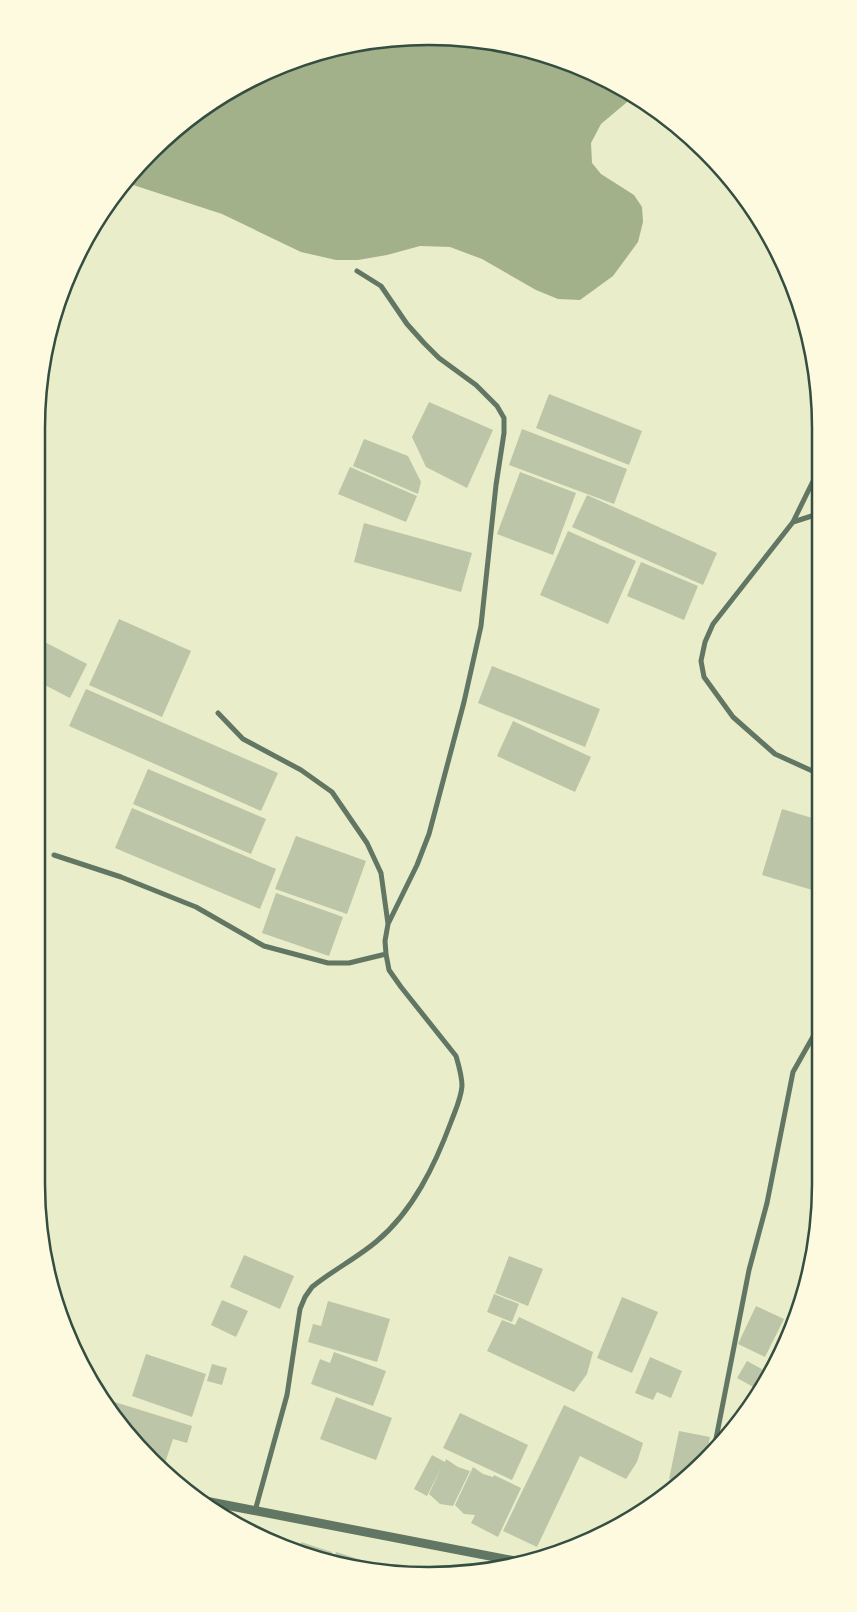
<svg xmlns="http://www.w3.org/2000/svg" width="857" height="1612" font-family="Karla,sans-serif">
	<rect width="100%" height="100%" fill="#e9edc9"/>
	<!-- water -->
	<path fill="#a3b18a" d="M454,37L530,50L602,77L633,97L601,124L591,143L592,163L601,174L634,195L642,207L643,222L638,242L613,276L580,300L558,299L536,290L482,259L450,247L420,246L387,255L358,260H336L301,252L222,214L124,182L170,133L233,89L303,57L378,40Z"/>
	<!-- building -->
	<path fill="#bcc5a7" d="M549,394L642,431L629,465L536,428Z
		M429,402L493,430L467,488L426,467L412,437Z
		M522,429L627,469L614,504L509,465Z
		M364,439L408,456L421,482L418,494L353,466Z
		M350,467L417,496L406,522L338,494Z
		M520,472L576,493L553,555L497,534Z
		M587,495L717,553L703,585L572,527Z
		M364,523L472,553L461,592L354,562Z
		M568,531L636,561L608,624L540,595Z
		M641,562L698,586L684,620L627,596Z
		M119,619L191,651L162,717L89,685Z
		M37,638L87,664L70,698L37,681Z
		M492,666L600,709L585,747L478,703Z
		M86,689L278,773L261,811L69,726Z
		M513,721L591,757L575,792L497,756Z
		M148,769L266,819L251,854L133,804Z
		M132,808L276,869L260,909L115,848Z
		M782,809L819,820V892L762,875Z
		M296,836L366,861L347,914L275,889Z
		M276,893L343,917L329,956L262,933Z
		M244,1255L294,1276L280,1309L230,1287Z
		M509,1256L543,1269L528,1306L495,1293Z
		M494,1294L519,1304L512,1322L487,1312Z
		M622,1297L658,1312L632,1373L597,1358Z
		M222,1300L248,1311L236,1337L211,1325Z
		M328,1301L390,1319L377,1362L308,1342L313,1324L321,1326Z
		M756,1306L784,1319L765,1357L738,1344Z
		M519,1317L593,1352L587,1374L574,1392L487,1351L502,1320L515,1325Z
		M334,1352L386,1371L373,1406L311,1384L320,1359L330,1363Z
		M146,1354L206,1374L192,1417L132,1396Z
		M650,1357L682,1371L671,1398L657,1392L653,1400L635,1393Z
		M747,1361L769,1373L757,1389L737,1378Z
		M212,1364L227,1368L222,1385L207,1381Z
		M336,1397L392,1418L376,1460L320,1439Z
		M105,1399L192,1426L187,1443L173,1439L165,1463L158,1461L117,1423Z
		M564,1405L643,1443L637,1462L626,1479L580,1456L537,1547L503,1531Z
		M460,1413L528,1445L512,1480L443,1448Z
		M679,1431L710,1437L705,1462L681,1482L669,1479Z
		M432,1455L445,1462L446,1459L458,1467L470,1471L453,1506L440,1504L429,1494L442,1466L427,1496L414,1489Z
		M473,1467L483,1474L493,1477L494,1475L521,1488L498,1537L471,1523L475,1515L464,1514L455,1505Z
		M301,1542L332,1552L329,1563L299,1550Z
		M336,1552L384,1567V1568L333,1563Z"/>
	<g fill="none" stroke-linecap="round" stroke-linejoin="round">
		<!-- minor -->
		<path stroke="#617663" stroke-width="5" d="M818,471L793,522L713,624L705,642L701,661L704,677L733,717L775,754L819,774
			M793,522L818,514
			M218,713L243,739L301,770L332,792L367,843L381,873L388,924
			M54,855L121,877L196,907L264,946L328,963H349L386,954
			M714,1449L749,1270L767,1203L793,1072L819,1026
			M255,1511L287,1395L300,1309L305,1297L312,1287C333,1270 357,1258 377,1241C413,1211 435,1165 451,1122C455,1111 461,1099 462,1086C462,1076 459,1066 456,1056L401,987L389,970L386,954L385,941L388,924L417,865L429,834L464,702L481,626L496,485L504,433V418L497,406L476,385L439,358L424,343L407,324L381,286L357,271"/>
		<!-- tertiary -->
		<path stroke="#617663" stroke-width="9" d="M200,1500L515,1561"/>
	</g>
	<!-- crop -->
	<path d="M0 0H857V1612H0ZM428 45H429A383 383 0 0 1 812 428V1184A383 383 0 0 1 429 1567H428A383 383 0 0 1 45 1184V428A383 383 0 0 1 428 45Z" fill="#fefae0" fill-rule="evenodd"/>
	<path fill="none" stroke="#344e41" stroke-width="2.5" d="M428 45H429A383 383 0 0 1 812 428V1184A383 383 0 0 1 429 1567H428A383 383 0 0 1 45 1184V428A383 383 0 0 1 428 45Z"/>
</svg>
